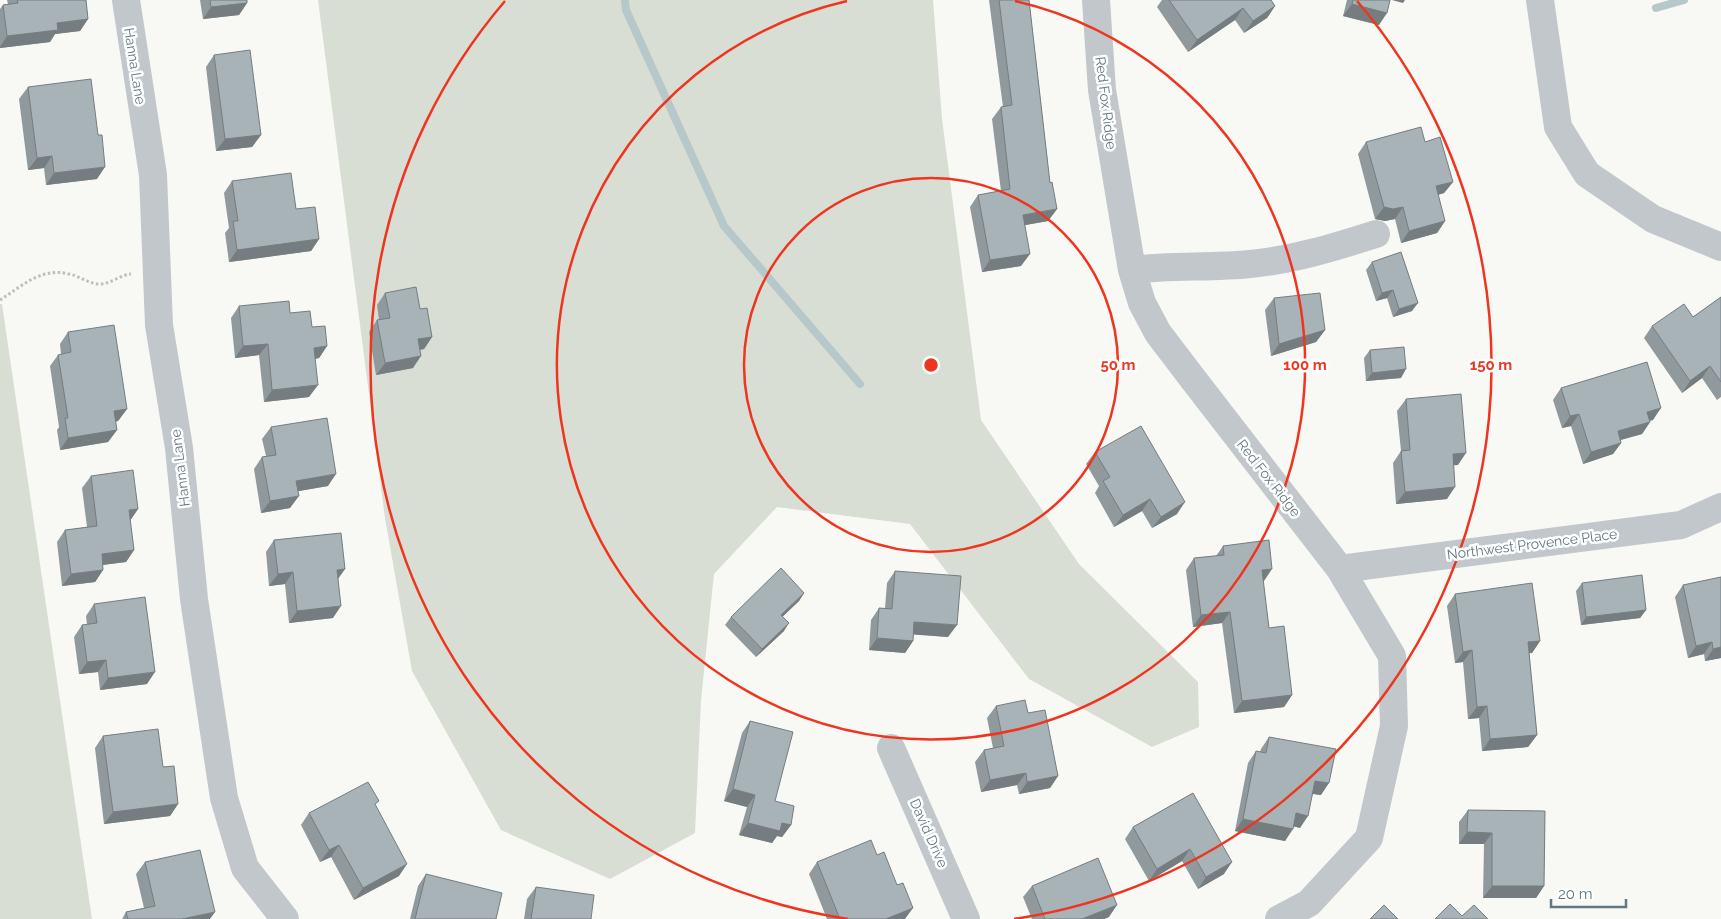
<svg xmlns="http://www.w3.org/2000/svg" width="1721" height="919" font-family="Raleway,sans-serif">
	<rect width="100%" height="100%" fill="#f8f8f5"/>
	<!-- green -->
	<path fill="#d9ded4" d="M318,0H933L942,119L981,420L1079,564L1198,682L1199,727L1152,747L1029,679L910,524L777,507L714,574L701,700L695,833L610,879L501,830L412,671L385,518Z
		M0,304H2L92,919H0Z"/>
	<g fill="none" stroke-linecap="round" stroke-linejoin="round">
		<!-- stream -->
		<path stroke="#b7c8ca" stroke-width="8" d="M625,0L626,10L724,226L860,384
			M1656,8L1684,0"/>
		<!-- path -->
		<path stroke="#bbbfc1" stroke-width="3" stroke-dasharray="2.5 2.5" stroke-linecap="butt" d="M0,300C22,286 41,267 69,274C79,276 88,283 98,284C109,285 120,275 131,274"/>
		<!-- minor -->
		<path stroke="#c1c7ca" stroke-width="28" d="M126,0L153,175L159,325L179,448L194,599L224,798L245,868L285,919
			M1096,0L1102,90L1132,270L1142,303L1158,333L1193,379L1340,569L1392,656L1394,726L1369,838L1309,903L1279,919
			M1540,0L1558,127L1587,174L1653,219L1721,247
			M1132,270C1171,265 1211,268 1250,264C1293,260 1335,247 1376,234
			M1340,569L1681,525L1721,507
			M891,748L966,919"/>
	</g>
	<!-- wall -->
	<path fill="#909a9d" d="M7,0H86L88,19L80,31L55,34L50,42L0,48V9L3,5L8,4Z
		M200,0H247V3L239,15L203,19Z
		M989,0H1029L1050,183L1057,209L1048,221L1025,225L1021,266L982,272L970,207L978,195L1001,191L992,119L1001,107H1003Z
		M1162,0H1271L1275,6L1267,18L1244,33L1235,20L1188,52L1157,7Z
		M1347,0H1390L1379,25L1343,16Z
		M214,55L261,135L252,147L216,151L206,67Z
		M28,87L97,179L46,185L44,168L28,170L19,99Z
		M1366,142L1453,182L1444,193L1438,195L1445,221L1437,233L1401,243L1395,219L1385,221L1375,219L1358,154Z
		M232,181L296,209L319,239L311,251L229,262L225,233L229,228L224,193Z
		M1372,262L1412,311L1393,317L1387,298L1376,301L1366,270Z
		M385,293L420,309L432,337L424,349L420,350L413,368L376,375L369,332L377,320H379L377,305Z
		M1721,297V397L1717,400L1702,378L1682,393L1644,338L1652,326L1693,317Z
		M1274,298L1325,330L1316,342L1271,356L1265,310Z
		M239,306L290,313L312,327L327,346L319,358L315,359L309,397L264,402L259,355L235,358L231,318Z
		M68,332L127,409L118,421L115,422L117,430L108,442L60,450L57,430L59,427L50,366L58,355L61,354L60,344Z
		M1370,350L1401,378L1366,381L1364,358Z
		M1561,388L1653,420H1650V422L1642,434L1621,440V443L1613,454L1583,464L1571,426L1562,428L1553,400Z
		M1406,399L1458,465H1454L1447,499L1396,504L1393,463L1401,451L1397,411Z
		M271,427L328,486L298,491L290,508L261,513L254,469L262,457L266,456L262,439Z
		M1095,452L1177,514L1152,528L1142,511L1114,527L1095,493L1099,486L1086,464Z
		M91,476L138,509L130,520L134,550L126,562L103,565V570L95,582L62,586L57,542L65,530L87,527L82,488Z
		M274,540L345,569L338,579L333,618L289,623L285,584L269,586L266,552Z
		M1223,546L1264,581H1263L1269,628L1292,695L1284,707L1234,713L1222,623L1193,627L1186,570L1194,558L1216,556Z
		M895,571L948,637L913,634V641L905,653L869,650L871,620L879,608H885L887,583Z
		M1721,577V658L1705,661L1704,654L1688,658L1675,597L1683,585Z
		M1582,583L1646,610L1640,618L1581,625L1576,591Z
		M804,593L799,601L783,616L784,631L756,657L725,625L731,617Z
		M1455,594L1540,641L1532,653H1529L1537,735L1528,747L1482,751L1479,718L1468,719L1463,662L1455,663L1447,606Z
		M94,604L147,684L100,690L98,672L79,674L74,637L82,625H87L86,616Z
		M996,706L1028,713L1058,776L1050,788L1019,794L1017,785L981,792L975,762L984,750L993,748L987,718Z
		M750,721L775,801L791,825L782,837L777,836L772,843L739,835L747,807L724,801L742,733Z
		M103,736L163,767L178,804L170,816L104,824L95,748Z
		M1269,737L1321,795L1313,794L1300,828L1294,826L1285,841L1235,831L1248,763L1256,751L1260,752L1261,749Z
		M1193,793L1224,874L1198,889L1182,861L1149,881L1125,839L1133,827Z
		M376,806L399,876L354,900L331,857L320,862L301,825L309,813Z
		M1468,810L1545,811L1544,886L1536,898H1483L1484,844H1459V822Z
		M877,855L905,919H827L809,874L817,862Z
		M145,862L210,919H122L126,912L144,908L136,874Z
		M426,874L496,919H410L418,886Z
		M1032,886L1109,917L1104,919H1032L1023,897Z
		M536,887L591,919H524L527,899Z"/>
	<!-- shaded-wall -->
	<path fill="#757d80" d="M1392,0H1405L1403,3Z
		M247,3L239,15L203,19L211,7Z
		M1352,4L1387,13L1379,25L1343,16Z
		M1275,6L1267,18L1244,33L1253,21Z
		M1243,8L1235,20L1188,52L1197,40Z
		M88,19L80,31L55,34L50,42L0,48V47L7,36L57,23Z
		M261,135L252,147L216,151L225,139Z
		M52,156L44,168L28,170L37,158Z
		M105,167L97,179L46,185L54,173Z
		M1453,182L1444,193L1427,198L1436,186Z
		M1384,207H1403L1395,219L1385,221L1375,219Z
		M1057,209L1048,221L1015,227L1023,215Z
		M1445,221L1437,233L1401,243L1409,231Z
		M319,239L311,251L229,262L237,250Z
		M1030,254L1021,266L982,272L990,260Z
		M1393,290L1387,298L1376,301L1382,293Z
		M1418,303L1412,311L1393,317L1399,309Z
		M1325,330L1316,342L1271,356L1279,344Z
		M432,337L424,349L410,351L418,339Z
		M268,344L259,355L235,358L243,346Z
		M327,346L319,358L306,360L314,348Z
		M421,356L413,368L376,375L385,363Z
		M1710,366L1702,378L1682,393L1690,381Z
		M1406,369L1401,378L1366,381L1372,373Z
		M318,385L309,397L264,402L272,390Z
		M1661,408L1653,420L1639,424L1647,412Z
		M127,409L118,421L105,423L114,411Z
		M1579,414L1571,426L1562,428L1570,416Z
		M1650,422L1642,434L1609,443L1618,431Z
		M117,430L108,442L60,450L68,438Z
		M1621,443L1613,454L1583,464L1591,452Z
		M1466,453L1458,465L1444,466L1453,454Z
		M336,474L328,486L288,493L296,481Z
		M1455,487L1447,499L1396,504L1405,492Z
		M299,496L290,508L261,513L270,501Z
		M1150,499L1142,511L1114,527L1123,515Z
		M1185,502L1177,514L1152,528L1161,517Z
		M138,509L130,521L129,510Z
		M134,550L126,562L93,566L102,554Z
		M345,569L336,581L337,570Z
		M1272,569L1264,581L1253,582L1262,570Z
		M103,570L95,582L62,586L71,574Z
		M293,572L285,584L269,586L278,574Z
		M804,593L799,601L776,623L781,615Z
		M341,606L333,618L289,623L297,611Z
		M1646,610L1640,618L1581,625L1586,617Z
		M1230,612L1222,623L1193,627L1201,615Z
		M914,622L957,625L948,637L906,634Z
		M789,623L784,631L756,657L762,649Z
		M877,638L913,641L905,653L869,650Z
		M1540,641L1532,653L1520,654L1528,642Z
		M1712,642L1704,654L1688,658L1696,646Z
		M1721,647V658L1705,661L1713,649Z
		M1472,650L1463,662L1455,663L1463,652Z
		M106,660L98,672L79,674L87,662Z
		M155,672L147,684L100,690L108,678Z
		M1292,695L1284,707L1234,713L1242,701Z
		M1487,706L1479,718L1468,719L1477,707Z
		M1537,735L1528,747L1482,751L1490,739Z
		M1026,773L1017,785L981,792L990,780Z
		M1058,776L1050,788L1019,794L1027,782Z
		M1315,781L1329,783L1321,795L1307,793Z
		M733,789L755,795L747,807L724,801Z
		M178,804L170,816L104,824L113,812Z
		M1296,813L1308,816L1300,828L1288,825Z
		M1243,819L1293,829L1285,841L1235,831Z
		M748,823H782L791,825L782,837L777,836L772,843L739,835Z
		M1467,832L1492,833L1484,844H1459Z
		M339,845L331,857L320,862L329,850Z
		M1190,849L1182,861L1149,881L1157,869Z
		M1232,862L1224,874L1198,889L1206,877Z
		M407,864L399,876L354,900L363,888Z
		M1492,886H1544L1536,898H1483Z
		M1117,905L1109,917L1104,919H1082Z
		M913,908L905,919H886Z
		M215,912L210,919H182Z"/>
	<!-- building -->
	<path fill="#a7b3b7" stroke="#757d80" d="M17,0H86L88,19L57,23L58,30L7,36L3,5L18,3Z
		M210,0H247V3L211,7Z
		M999,0H1029L1050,183L1052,182L1057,209L1023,215L1030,254L990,260L978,195L1010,189L1001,107L1012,105Z
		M1169,0H1271L1275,6L1253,21L1243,8L1197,40Z
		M1353,0H1390L1387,13L1352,4Z
		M250,50L261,135L225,139L214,55Z
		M91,79L98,135H102L105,167L54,173L52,156L37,158L28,87Z
		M1421,127L1425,142L1440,137L1453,182L1436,186L1445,221L1409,231L1403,207L1393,209L1384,207L1366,142Z
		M291,173L296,209L315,207L319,239L237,250L233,221H238L232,181Z
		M1401,252L1418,303L1399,309L1393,290L1382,293L1372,262Z
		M416,287L420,309L427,308L432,337L418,339L421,356L385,363L377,320L390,318L385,293Z
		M1320,293L1325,330L1279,344L1274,298Z
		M1721,297V382L1710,366L1690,381L1652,326L1684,304L1693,317Z
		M289,301L290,313L310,311L312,327L325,326L327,346L314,348L318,385L272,390L268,344L243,346L239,306Z
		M114,325L127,409L114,411L117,430L68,438L65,418H68L58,355L71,352L68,332Z
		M1404,347L1406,369L1372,373L1370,350Z
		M1647,362L1661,408L1647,412L1650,422L1618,431L1621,443L1591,452L1579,414L1570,416L1561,388Z
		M1461,394L1466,453L1453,454L1455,487L1405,492L1401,451L1410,450L1406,399Z
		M327,418L336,474L296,481L299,496L270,501L262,457L276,455L271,427Z
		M1141,426L1185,502L1161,517L1150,499L1123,515L1103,481L1110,477L1095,452Z
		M133,470L138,509L129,510L134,550L102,554L103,570L71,574L65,530L97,526L91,476Z
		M341,533L345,569L337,570L341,606L297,611L293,572L278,574L274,540Z
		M1269,540L1272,569L1262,570L1269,628L1284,626L1292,695L1242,701L1230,612L1201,615L1194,558L1224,555L1223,546Z
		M781,568L804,593L781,615L789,623L762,649L731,617Z
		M895,571L961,576L957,625L914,622L913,641L877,638L879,608L892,609Z
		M1642,575L1646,610L1586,617L1582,583Z
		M1721,577V647L1713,649L1712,642L1696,646L1683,585Z
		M1532,583L1540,641L1528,642L1537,735L1490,739L1487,706L1477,707L1472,650L1463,652L1455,594Z
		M145,597L155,672L108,678L106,660L87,662L82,625L97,623L94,604Z
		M1025,700L1028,713L1045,710L1058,776L1027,782L1026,773L990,780L984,750L1004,746L996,706Z
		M750,721L793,732L775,801L794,806L791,825L782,823L780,831L748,823L755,795L733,789Z
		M158,729L163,767L174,766L178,804L113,812L103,736Z
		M1269,737L1336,749L1329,783L1315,781L1308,816L1296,813L1293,829L1243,819L1256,751L1266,753Z
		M368,782L379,801L375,804L407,864L363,888L339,845L329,850L309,813Z
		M1193,793L1232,862L1206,877L1190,849L1157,869L1133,827Z
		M1468,810L1545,811L1544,886H1492V833L1467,832Z
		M871,840L877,855L884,852L897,885L903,883L913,908L886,919H840L817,862Z
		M200,850L215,912L182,919H128L126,912L155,906L145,862Z
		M1098,858L1117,905L1082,919H1045L1032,886Z
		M426,874L502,893L496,919H415Z
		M536,887L594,895L591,919H531Z
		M1450,904L1462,916L1474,905L1488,919H1435Z
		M1384,905L1398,919H1370Z"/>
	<!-- distance rings -->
	<g fill="none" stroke="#ee351f" stroke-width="2.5">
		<circle cx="931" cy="365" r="187"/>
		<path d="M1015 1A374 374 0 1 1 847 1"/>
		<path d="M848 919A560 560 0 0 1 505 1M1357 1A560 560 0 0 1 1014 919"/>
	</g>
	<g text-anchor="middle" stroke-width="5" stroke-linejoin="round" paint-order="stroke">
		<!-- street labels -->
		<g font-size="14" fill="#617882" stroke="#fff">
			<text transform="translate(135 66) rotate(81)" y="5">Hanna Lane</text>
			<text transform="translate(1106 103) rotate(83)" y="5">Red Fox Ridge</text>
			<text transform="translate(180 468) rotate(-97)" y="5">Hanna Lane</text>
			<text transform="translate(1269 478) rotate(52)" y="5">Red Fox Ridge</text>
			<text transform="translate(1532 544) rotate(-7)" y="5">Northwest Provence Place</text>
			<text transform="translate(929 833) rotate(66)" y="5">David Drive</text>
		</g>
	</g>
	<circle cx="931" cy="365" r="8" fill="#ee351f" stroke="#fff" stroke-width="2.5"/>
	<g font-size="15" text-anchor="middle" font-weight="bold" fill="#ee351f" stroke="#fff" stroke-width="5" stroke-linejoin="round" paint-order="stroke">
		<text x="1118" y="370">50 m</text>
		<text x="1305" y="370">100 m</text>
		<text x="1491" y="370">150 m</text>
	</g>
	<!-- scale -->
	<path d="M1551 899v8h75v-8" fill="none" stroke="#617882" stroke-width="2.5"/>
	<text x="1558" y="899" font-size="15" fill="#617882" stroke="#ffffff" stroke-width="4" paint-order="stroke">20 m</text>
</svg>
